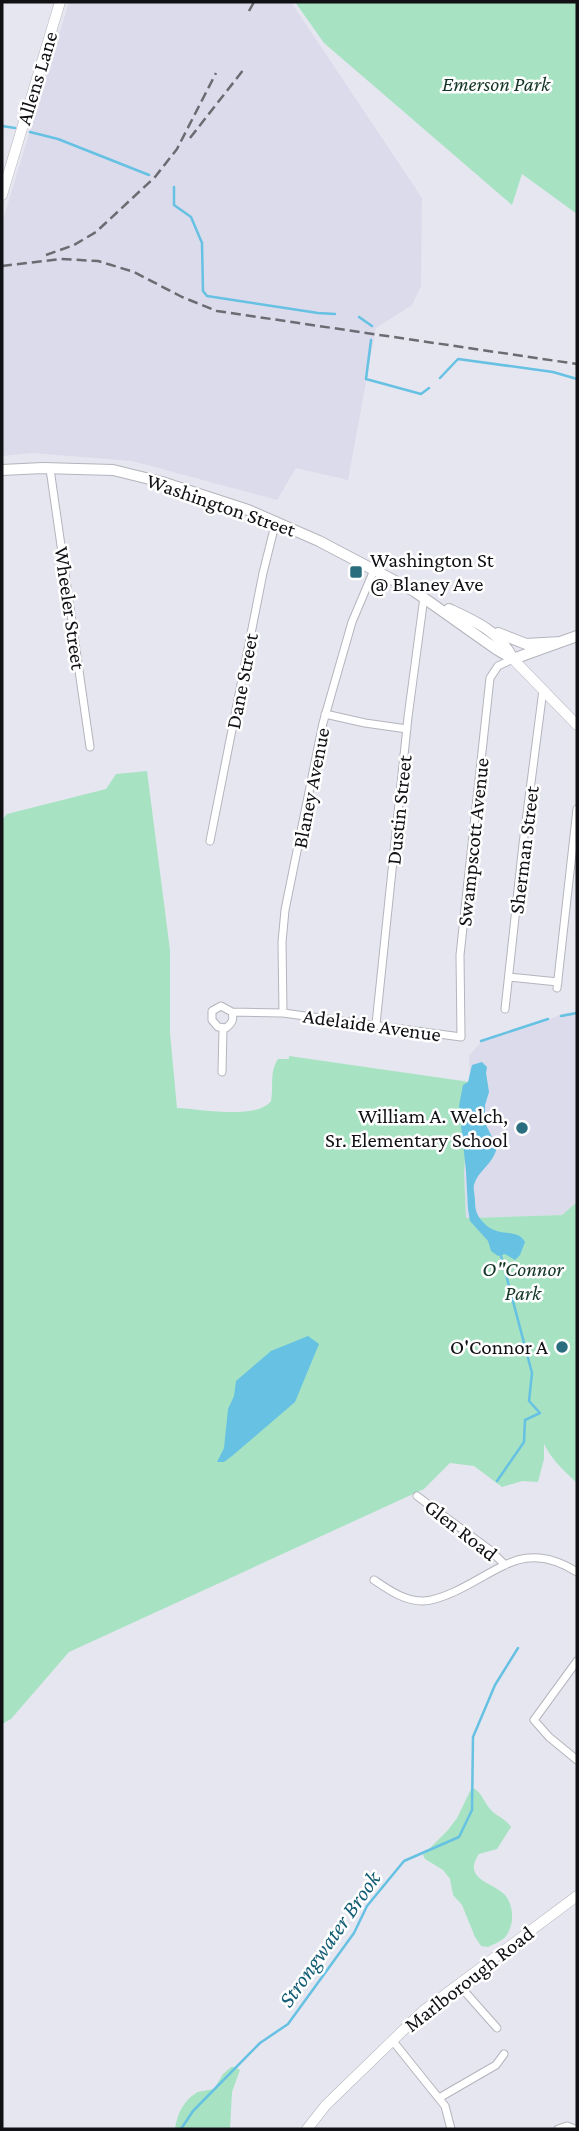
<svg xmlns="http://www.w3.org/2000/svg" width="579" height="2131" font-family="'Crimson Pro',serif">
	<rect width="100%" height="100%" fill="#e6e6f0"/>
	<!-- built -->
	<path fill="#dbdbec" d="M69,2H291L422,198L421,286L412,305L376,328L348,480L296,468L277,500L132,461L32,453L2,456V223Z
		M577,1011V1202L562,1215L466,1218L464,1173L470,1082L469,1056L482,1041L547,1021L562,1014Z"/>
	<!-- green -->
	<path fill="#a7e3c3" d="M295,2H577V214L522,174L512,205L324,43Z
		M147,771L170,950V1033L177,1108C200,1109 257,1120 271,1101C274,1085 269,1073 278,1059H289V1056L470,1082L464,1173L466,1218L562,1215L577,1202V1483C564,1471 552,1460 544,1444V1459L538,1482L522,1481L502,1487L474,1466L450,1463L424,1489L69,1652L11,1719L2,1724V820L7,814L106,789L116,774Z
		M472,1787C483,1793 483,1802 492,1811C498,1817 506,1819 511,1827L497,1849L479,1854C462,1879 492,1882 504,1894C515,1905 515,1929 503,1939C499,1942 492,1945 488,1947L481,1946L475,1937L462,1905L453,1895L450,1879L443,1870L425,1859L423,1855L448,1830L457,1818Z
		M231,2067H234L240,2070L232,2092L230,2129H175C177,2115 183,2101 196,2093C201,2090 208,2091 214,2089L223,2074Z"/>
	<!-- water -->
	<path fill="#66c1e2" d="M482,1062L487,1067L486,1073L489,1092L485,1105V1123L497,1147C493,1165 479,1169 474,1185C473,1189 475,1196 475,1201C475,1210 477,1216 483,1222C499,1240 516,1226 525,1242L520,1255L515,1260L505,1254L498,1256L491,1251L488,1241L470,1221L468,1209L466,1171L459,1106L463,1085L468,1082L472,1065Z
		M308,1336L319,1344L295,1402L232,1456L224,1462H217L224,1448L228,1409L234,1396L236,1381L271,1351Z"/>
	<g fill="none" stroke-linecap="round" stroke-linejoin="round">
		<!-- stream -->
		<path stroke="#66c1e2" stroke-width="2.5" d="M2,126L15,128
			M30,132L58,139L149,175
			M174,187V205L191,217L202,243L203,291L207,296L318,313L335,314
			M359,317L372,326
			M371,340L366,379L421,394L429,388
			M440,378L458,359L553,372L577,379
			M561,1016L577,1013
			M481,1041L548,1019
			M497,1481L524,1442L525,1420L540,1413L529,1401L532,1373L500,1252
			M181,2129L193,2111L260,2043L288,2024L354,1933L367,1906L404,1861L459,1837L472,1810L473,1737L495,1685L518,1648"/>
		<defs>
			<path id="street" d="M50,469L90,747
				M325,714L365,723L407,729
				M210,841L263,573L276,521
				M509,977L558,982
				M557,988L577,809
				M505,1009L523,844L543,690
				M232,1012L221,1006L212,1011V1020L218,1027L226,1028C232,1023 234,1020 232,1012L283,1013L461,1037L460,955L490,678L498,666L513,659
				M283,1013L282,942L285,910L323,723L352,622L374,570
				M376,1024L408,717L424,597
				M222,1072L223,1028
				M417,1496L490,1550L505,1565
				M374,1580C389,1590 404,1601 423,1601C433,1601 445,1596 454,1592C501,1570 525,1539 577,1572
				M577,1661L534,1720L549,1737L577,1760
				M458,1984L497,2028
				M392,2040L445,2106L451,2129
				M439,2098L496,2065L504,2054
				M558,2129L567,2126L575,2129"/>
			<path id="secondary" d="M2,195L60,2
				M513,659L577,725
				M307,2129L326,2105L423,2011L577,1896"/>
			<path id="primary" d="M2,470L43,468L113,470L162,482L248,510L319,541L414,591L496,649L513,659
				M449,609C475,621 500,632 513,659
				M498,633L526,644L560,642
				M513,659L577,636"/>
		</defs>
		<!-- street casing -->
		<use href="#street" stroke="#b4b4bd" stroke-width="9"/>
		<!-- secondary casing -->
		<use href="#secondary" stroke="#b4b4bd" stroke-width="11"/>
		<!-- primary casing -->
		<use href="#primary" stroke="#b4b4bd" stroke-width="12"/>
		<!-- street -->
		<use href="#street" stroke="#fff" stroke-width="7"/>
		<!-- secondary -->
		<use href="#secondary" stroke="#fff" stroke-width="10"/>
		<!-- primary -->
		<use href="#primary" stroke="#fff" stroke-width="10"/>
		<!-- rail -->
		<path stroke="#6b6b72" stroke-width="2.5" stroke-dasharray="10 5" stroke-linecap="butt" d="M249,11L254,2
			M190,138L244,69
			M46,255L74,245L96,232L155,177L177,149L216,73
			M2,266L61,259L98,261L134,272L182,297L217,311L577,364"/>
	</g>
	<!-- markers -->
	<g fill="#296d7e" stroke="#fff" stroke-width="2.5">
		<rect x="349" y="565" width="14" height="14" rx="3.5"/>
		<circle cx="522" cy="1128" r="7"/>
		<circle cx="562" cy="1347" r="7"/>
	</g>
	<g text-anchor="middle" stroke-width="5" stroke-linejoin="round" paint-order="stroke">
		<!-- street labels -->
		<g font-size="21" fill="#111115" stroke="#fff">
			<text transform="translate(37 78) rotate(-73)" y="7">Allens Lane</text>
			<text transform="translate(221 505) rotate(19)" y="7">Washington Street</text>
			<text transform="translate(70 608) rotate(82)" y="7">Wheeler Street</text>
			<text transform="translate(242 681) rotate(-79)" y="7">Dane Street</text>
			<text transform="translate(311 788) rotate(-79)" y="7">Blaney Avenue</text>
			<text transform="translate(399 810) rotate(-84)" y="7">Dustin Street</text>
			<text transform="translate(473 842) rotate(-84)" y="7">Swampscott Avenue</text>
			<text transform="translate(524 850) rotate(-83)" y="7">Sherman Street</text>
			<text transform="translate(372 1025) rotate(8)" y="7">Adelaide Avenue</text>
			<text transform="translate(461 1530) rotate(38)" y="7">Glen Road</text>
			<text transform="translate(469 1979) rotate(-38)" y="7">Marlborough Road</text>
		</g>
		<!-- park labels -->
		<g font-size="21" font-style="italic" fill="#133626" stroke="#fff">
			<text x="496" y="91">Emerson Park</text>
			<text x="523" y="1276">O"Connor<tspan x="523" dy="24">Park</tspan></text>
		</g>
		<!-- poi labels -->
		<g font-size="21" fill="#111115" stroke="#fff" text-anchor="end">
			<text x="370" y="567" text-anchor="start">Washington St<tspan x="370" dy="24">@ Blaney Ave</tspan></text>
			<text x="508" y="1123">William A. Welch,<tspan x="508" dy="24">Sr. Elementary School</tspan></text>
			<text x="548" y="1354">O'Connor A</text>
		</g>
		<!-- water labels -->
		<g font-size="23" font-style="italic" fill="#145e75" stroke="#fff">
			<text transform="translate(329 1939) rotate(-55)" y="8">Strongwater Brook</text>
		</g>
	</g>
	<!-- border -->
	<rect width="579" height="2131" fill="none" stroke="#111115" stroke-width="7"/>
</svg>
